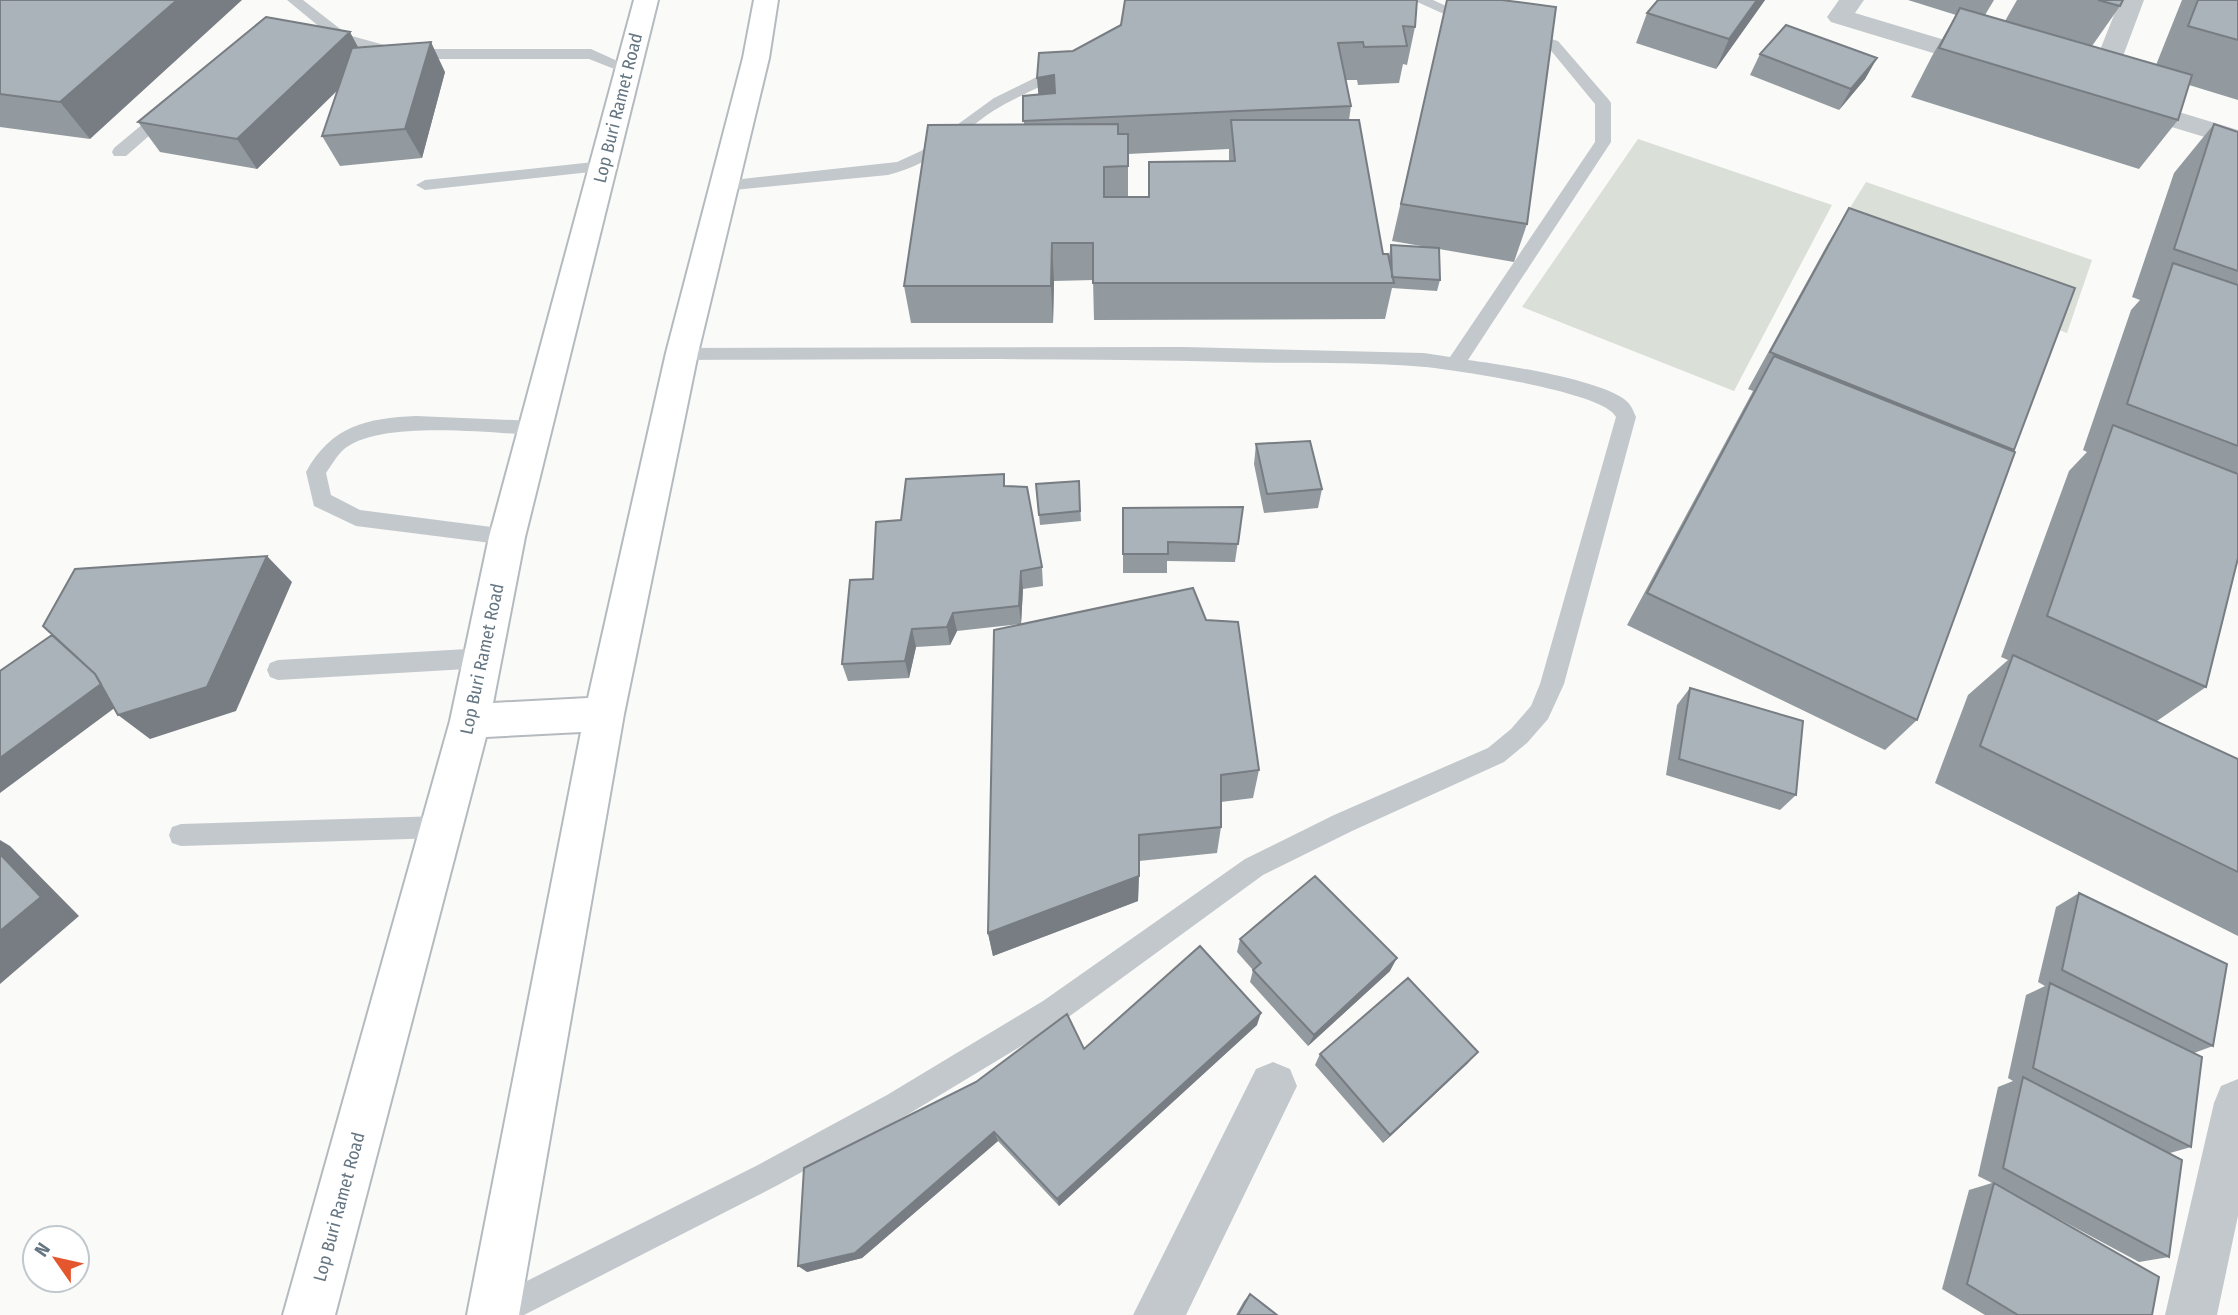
<svg xmlns="http://www.w3.org/2000/svg" width="2238" height="1315" font-family="'Fira Sans Condensed',sans-serif">
	<rect width="100%" height="100%" fill="#fafaf8"/>
	<!-- green -->
	<path fill="#dadfd7" d="M1638,139L1832,205L1734,391L1522,307Z
		M1866,182L2092,260L2067,333L1827,245Z"/>
	<g fill="none" stroke-linecap="round" stroke-linejoin="round">
		<defs>
			<path id="primary" d="M634,0H658L525,537L493,703L588,698L666,353L743,58L754,0H778L769,58L698,353L624,714L519,1315H467L581,732L486,737L335,1315H283L450,721L489,537Z"/>
		</defs>
		<!-- primary casing -->
		<use href="#primary" stroke="#b5babe" stroke-width="4"/>
		<!-- service -->
		<path fill="#c3c8cc" fill-rule="evenodd" d="M287,0H303L348,35L399,49H591L635,69L627,74L589,59H398L342,43L322,40L319,37L327,33Z
			M1413,0H1433L1479,21L1471,26L1466,24Z
			M1524,31L1558,41L1609,100L1611,103V142L1468,360C1505,365 1596,379 1624,399C1631,404 1633,410 1636,417L1564,684L1548,719L1527,743L1504,762L1352,831L1263,875L1063,1021L907,1115L776,1186L524,1315H481L485,1302L756,1166L887,1095L1043,1001L1245,859L1334,815L1488,748L1511,729L1531,706L1540,684L1616,417C1605,392 1456,370 1425,367C1362,361 1297,364 1234,362C1050,357 866,360 682,360L675,358L672,353L675,348L1184,347L1424,353L1450,357L1595,142V104L1548,47L1519,39L1516,36Z
			M1065,63L1071,65L1073,68L1071,71C1045,85 1018,96 993,111C954,137 937,163 888,175L724,191L715,186L724,181L897,162L921,151L994,98Z
			M168,106L176,111L174,114L126,156H114L112,152L114,148L162,108Z
			M603,161L609,162L611,166L609,170L425,190L416,185L425,180Z
			M416,416L535,421L542,423L545,428L542,433L535,435C490,433 375,419 342,451C336,457 331,466 326,473L331,495L360,510L507,529L515,531L518,537L515,543L507,545L356,526L314,506L306,472C331,426 367,418 416,416Z
			M484,648L492,651L495,658L492,665L484,668L278,680L270,677L267,670L270,663L278,660Z
			M441,816L450,819L453,827L450,835L441,838L181,846L172,843L169,835L172,827L181,824Z"/>
		<!-- minor -->
		<path fill="#c3c8cc" fill-rule="evenodd" d="M1839,0H1864L1855,13L1998,56L2002,62L1998,68L1989,70L1831,22L1827,17Z
			M2120,0H2144L2110,91L2238,130V147L2085,101L2082,95Z
			M1273,1062L1290,1069L1297,1086L1186,1315H1133L1256,1069Z
			M2238,1079V1216L2217,1315H2165L2214,1103L2221,1086Z"/>
		<!-- primary -->
		<use href="#primary" fill="#fff" fill-rule="evenodd"/>
	</g>
	<!-- wall -->
	<path fill="#929a9f" fill-rule="evenodd" d="M0,0L90,139L0,127Z
		M1125,0L1415,27L1407,65L1403,64L1399,83L1358,85L1357,80H1346L1351,106L1349,120L1383,254L1389,256L1391,245L1433,248L1392,241L1447,0L1527,224L1514,262L1439,249L1440,280L1437,291L1392,288L1385,319L1094,320L1093,280L1054,281L1053,323H911L904,286L1024,125L1023,96L1039,95L1037,78L1073,51L1121,25ZM1229,149V161L1149,162L1148,197H1128V154Z
		M1658,0H1765L1716,69L1636,43L1647,13Z
		M1908,0H1994L1985,15L2005,21L2017,0H2123L2120,6L2092,46L2156,65L2182,0H2238V100L2189,85L2178,120L2139,169L1911,97L1932,56L1956,15Z
		M358,48L445,72L422,158L340,166L322,136L338,90L257,169L160,152L138,122Z
		M1760,54L1877,58L1865,79L1839,110L1750,75Z
		M2214,124L2238,132V473L2237,474L2206,687L2157,721L2238,759V936L1935,783L1968,695L2008,660L2001,657L2069,471L2087,452L2083,450L2131,310L2140,300L2132,297L2174,173Z
		M1849,208L2014,450L1917,720L1885,750L1627,625L1753,391L1748,389L1827,245Z
		M1256,444L1322,489L1318,508L1264,513L1254,464Z
		M1079,481L1081,521L1040,525L1036,484Z
		M1005,486L1042,567L1043,586L1023,589L1021,624L957,631L950,645L916,647L909,678L848,681L842,664L873,579L901,520Z
		M1243,507L1235,562L1167,561V573H1123V508Z
		M994,630L1259,770L1253,798L1221,802V827L1217,853L1139,861L1138,901L993,956L988,933Z
		M1690,688L1796,795L1780,810L1666,775L1677,705Z
		M2079,893L2213,1046L2194,1053L2191,1147L2170,1153L2169,1257L2139,1262L2022,1199L2152,1315H1985L1942,1289L1969,1190L1992,1183L1978,1176L1998,1087L2013,1081L2008,1078L2026,995L2045,986L2038,982L2056,907Z
		M1240,939L1390,971L1308,1046L1250,982L1253,970L1237,952Z
		M1257,1025L1059,1206L998,1141L862,1258L807,1272L1084,1049Z
		M1320,1054L1468,1063L1383,1143L1315,1065Z
		M1250,1294L1277,1315H1236L1244,1301Z"/>
	<!-- shaded-wall -->
	<path fill="#777d82" d="M177,0H242L90,139L60,102Z
		M1757,0H1765L1716,69L1729,39Z
		M350,32L366,62L257,169L237,139Z
		M431,42L445,72L422,158L405,129Z
		M1877,58L1865,79L1839,110L1851,89Z
		M1054,75L1056,113L1040,115L1037,78Z
		M1052,243L1054,281L1053,323L1051,286Z
		M267,556L292,582L236,711L150,739L118,715Z
		M1021,571L1023,589L1021,624L1019,606Z
		M953,613L957,631L950,645L947,627Z
		M912,629L916,647L909,678L905,661Z
		M105,681L128,698L0,793V758Z
		M0,840L10,846L79,916L0,984Z
		M1139,876L1138,901L993,956L988,933Z
		M1397,958L1390,971L1308,1046L1314,1035Z
		M1261,1013L1257,1025L1059,1206L1057,1199Z
		M1478,1052L1468,1063L1383,1143L1390,1135Z
		M994,1132L998,1141L862,1258L807,1272L798,1266Z"/>
	<!-- building -->
	<path fill="#aab3b9" stroke="#777d82" stroke-width="2" d="M0,0H177L60,102L0,94Z
		M1125,0H1417L1415,27L1403,26L1407,46L1364,47L1363,42L1338,43L1351,106L1023,121V96L1055,93L1054,75L1037,78L1039,53L1073,51L1121,25Z
		M1447,0H1502L1556,7L1527,224L1401,204Z
		M1658,0H1757L1729,39L1647,13Z
		M2098,0H2123L2120,6Z
		M2198,0H2238V40L2188,26Z
		M1960,8L2192,75L2178,120L1939,48Z
		M266,17L350,32L237,139L138,122Z
		M1786,25L1877,58L1851,89L1760,54Z
		M431,42L405,129L322,136L352,48Z
		M1231,120H1359L1383,254H1388L1394,283H1093V243H1052L1051,286H904L928,125L1118,124V134H1128V166L1104,167V197H1149V162L1235,161Z
		M2214,124L2238,132V271L2174,249Z
		M1849,208L2075,288L2014,450L1770,352Z
		M1391,245L1439,248L1440,280L1392,277Z
		M2173,263L2238,285V446L2127,404Z
		M1774,356L2015,452L1917,720L1647,593Z
		M2113,425L2238,474V558L2206,687L2047,616Z
		M1310,441L1322,489L1267,494L1256,444Z
		M1004,474V486L1027,487L1042,567L1021,571L1019,606L953,613L947,627L912,629L905,661L842,664L850,580L873,579L876,522L901,520L906,479Z
		M1079,481L1080,511L1039,515L1036,484Z
		M1243,507L1238,544L1168,542V554H1123V508Z
		M267,556L207,687L118,715L95,674L43,626L75,569Z
		M1193,588L1206,620L1238,622L1259,770L1221,775V827L1139,835V876L988,933L994,630Z
		M52,635L95,674L101,684L0,758V671Z
		M2013,655L2238,759V872L1980,746Z
		M1690,688L1803,721L1796,795L1679,759Z
		M0,854L41,897L0,931Z
		M1315,876L1397,958L1314,1035L1253,970L1261,963L1240,939Z
		M2079,893L2227,964L2213,1046L2062,970Z
		M1200,946L1261,1013L1057,1199L994,1132L855,1253L798,1266L804,1168L976,1082L1067,1014L1084,1049Z
		M1408,978L1478,1052L1390,1135L1320,1054Z
		M2050,983L2202,1057L2191,1147L2033,1068Z
		M2023,1077L2182,1160L2169,1257L2003,1168Z
		M1994,1183L2159,1277L2152,1315H2018L1967,1284Z
		M1250,1294L1277,1315H1238Z"/>
	<g text-anchor="middle" stroke-width="7" stroke-linejoin="round" paint-order="stroke">
		<!-- street labels -->
		<g font-size="18" fill="#657683" stroke="#fff">
			<text transform="translate(618 108) rotate(-76)" y="6">Lop Buri Ramet Road</text>
			<text transform="translate(482 659) rotate(-78)" y="6">Lop Buri Ramet Road</text>
			<text transform="translate(339 1207) rotate(-75)" y="6">Lop Buri Ramet Road</text>
		</g>
	</g>
	<!-- north arrow -->
	<g transform="translate(56 1259) rotate(304)"><circle r="33" fill="#ffffff" stroke="#c1c8cd" stroke-width="2"/>
	<path d="M0-5L12 26L0 18L-12 26Z" fill="#e4572e"/>
	<text y="-10" font-size="19" font-weight="bold" text-anchor="middle" fill="#657683">N</text>
	</g>
</svg>
